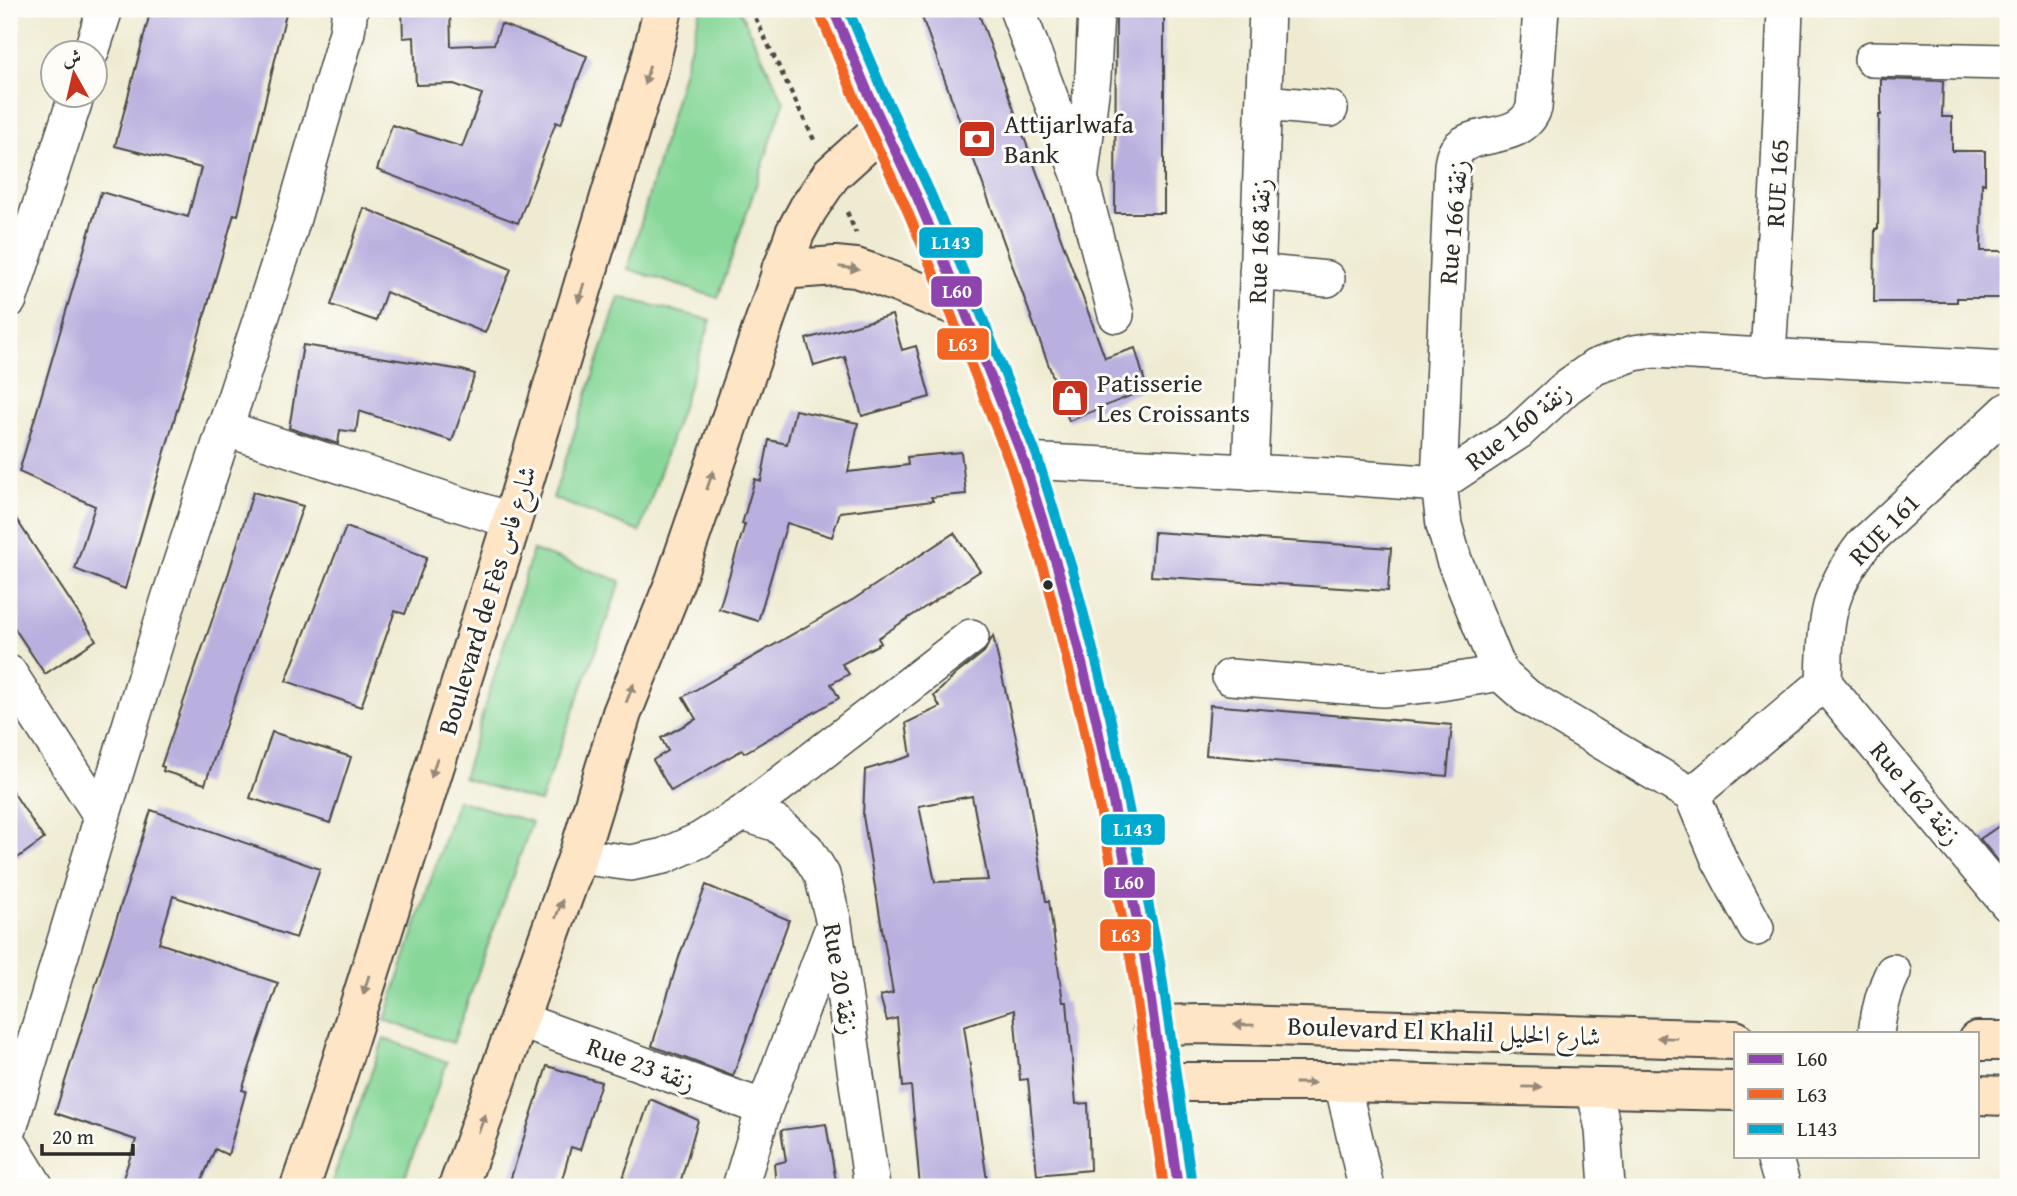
<svg xmlns="http://www.w3.org/2000/svg" width="2017" height="1196" font-family="'Gentium Book Plus',Amiri,serif">
	<rect width="100%" height="100%" fill="#fdfcf7"/>
	<filter id="ink" filterUnits="userSpaceOnUse"><feTurbulence type="fractalNoise" baseFrequency=".0143" numOctaves="2"/><feDisplacementMap in="SourceGraphic" scale="14" xChannelSelector="R" yChannelSelector="G"/><feConvolveMatrix kernelMatrix="1 2 1 2 8 2 1 2 1" color-interpolation-filters="sRGB"/></filter>
	<filter id="wash" filterUnits="userSpaceOnUse"><feTurbulence type="fractalNoise" baseFrequency=".00686" numOctaves="4" result="noise"/><feDisplacementMap in="SourceGraphic" scale="28" xChannelSelector="R" yChannelSelector="G"/><feGaussianBlur stdDeviation="1.57" result="paint"/><feColorMatrix in="noise" values="0 0 0 0 0 0 0 0 0 0 0 0 0 0 0 0 0 1.4 0 .05"/><feComposite in="paint" operator="in"/></filter>
	<g filter="url(#wash)">
		<rect width="100%" height="100%" fill="#efebd2"/>
		<!-- green -->
		<path fill="#86d798" stroke="#588162" stroke-width="2" d="M701,9H739L784,102L718,298L628,269Z
			M619,297L711,320L640,532L553,498Z
			M533,550L621,581L540,802L463,778Z
			M457,800L532,822L453,1043L385,1020Z
			M384,1038L447,1062L401,1187H330Z"/>
		<g id="blocks">
			<!-- building -->
			<path fill="#bab0df" fill-rule="evenodd" d="M151,9H287L238,215L234,214L125,589L75,569L95,506L19,472L101,192L188,217L201,168L115,146Z
				M402,9H450L451,46L494,44L501,24L587,56L561,124L556,122L518,223L377,170L392,125L462,147L482,94L454,84L416,85L414,37L403,38Z
				M919,9H977L1105,358L1135,348L1147,389L1069,421Z
				M1116,9H1164V213H1115Z
				M1881,79L1943,81L1942,117H1952V151H1985V184L1982,183L1981,251H2008V298H1957V302H1874L1875,229H1878L1879,115H1881Z
				M364,208L511,269L485,333L386,292L376,321L331,305Z
				M892,315L902,350L916,346L930,397L862,416L845,357L814,366L806,339Z
				M303,345L462,370L475,374L452,441L359,411L356,432L340,430L338,444L289,428Z
				M795,410L858,423L848,472L908,465L907,457L961,452L966,494L931,497L933,501L840,512L832,537L787,523L758,621L719,609L745,524H742L755,479L761,481L769,440L787,444Z
				M253,492L303,506L205,784L163,771L164,767L161,766L229,572Z
				M9,508L96,640L45,674L9,620Z
				M346,527L427,557L405,614L395,611L361,707L286,681Z
				M1154,532L1391,548L1388,591L1151,576Z
				M954,533L980,571L878,638L881,643L842,664L849,674L831,684L839,698L744,753L742,750L671,791L653,760L668,751L661,738L696,719L683,697L854,599Z
				M993,636L1027,786L1046,901H1049L1063,1002H1067L1076,1104L1088,1103L1090,1170L1037,1175L1028,1079L1020,1080L1014,1010L964,1026L988,1187H920L911,1086L903,1087L897,1018L887,1021L880,996L893,993L863,816L865,770L911,756L906,723L940,707L934,696L955,675L984,652ZM972,796L988,880L935,882L919,806Z
				M1210,705L1452,725L1447,776L1206,755Z
				M272,732L351,757L330,823L250,798Z
				M9,786L44,839L9,864Z
				M151,810L320,869L296,938L173,896L159,943L278,983L242,1090L246,1091L228,1155L215,1149L199,1187H120L136,1140L55,1113Z
				M2008,820V873L1980,839Z
				M706,885L789,920L733,1076L652,1046L680,954Z
				M547,1066L601,1082L580,1150L571,1147L560,1187H508Z
				M650,1099L698,1120L679,1187H620Z
				M826,1124L837,1187H776L774,1164L786,1161L781,1130Z"/>
		</g>
	</g>
	<g filter="url(#ink)">
		<use href="#blocks" fill-opacity="0" stroke="#484844" stroke-width="2"/>
		<g fill="none" stroke-linecap="round" stroke-linejoin="round">
			<defs>
				<path id="street" d="M1017,9L1080,177L1116,315
					M1541,9L1534,108C1520,146 1466,127 1455,154C1453,157 1453,161 1452,165L1439,484L1444,525L1454,560L1500,673L1527,697L1692,795L1719,859L1756,928
					M91,52L105,9
					M1872,59L2008,62
					M1265,103L1330,109
					M1081,173L1093,77L1096,9
					M1257,272L1327,279
					M9,300L77,94
					M1768,357L1779,166L1785,9
					M224,428L512,521
					M1024,461L1330,476L1439,484L1518,432L1567,387L1595,367L1634,353L1654,350L2008,369
					M1250,473L1267,9
					M9,673L102,817
					M1230,677L1383,689L1434,684L1500,673
					M1824,683C1826,622 1825,594 1864,544L2008,410
					M1824,683L2008,904
					M1692,795L1824,683
					M743,813L777,824L806,849L822,875L834,923L872,1187
					M578,856L631,863L664,856L700,840L743,813L971,637
					M519,1020L764,1108
					M1876,1033C1879,1011 1883,992 1893,972
					M1342,1082L1366,1187
					M1594,1088L1603,1129L1607,1187
					M9,1129L102,817L169,599L287,239L347,32L350,9
					M9,1143L36,1187
					M1774,1156L1783,1187
					M740,1187L764,1108L833,927"/>
				<path id="secondary" d="M833,9L869,95L917,197L964,309L1024,461L1060,576L1096,719L1145,959L1178,1187
					M781,270L835,266L856,268L874,274L964,309
					M1153,1025L1204,1024L1735,1040
					M1977,1041H2008
					M1163,1082H1342L1735,1091
					M1977,1095L2008,1096
					M300,1187L328,1105L512,521L649,68L663,9
					M458,1187L578,856L622,713L675,581L795,233L808,209L831,175L884,127"/>
			</defs>
			<!-- street casing -->
			<use href="#street" stroke="#484844" stroke-width="38"/>
			<!-- secondary casing -->
			<use href="#secondary" stroke="#484844" stroke-width="42"/>
			<!-- path -->
			<path stroke="#484844" stroke-width="4.5" stroke-dasharray="5 5" stroke-linecap="butt" d="M751,9L816,144
				M847,212L856,233"/>
			<!-- street -->
			<use href="#street" stroke="#fff" stroke-width="35"/>
			<!-- secondary -->
			<use href="#secondary" stroke="#fde5c5" stroke-width="38"/>
			<defs>
				<path id="bus-1" d="M833,9L869,95L917,197L964,309L1024,461L1060,576L1096,719L1145,959L1178,1187"/>
				<path id="bus-2" d="M820,14L856,101L904,203L951,314L1011,466L1047,580L1082,722L1131,961L1164,1187"/>
				<path id="bus-3" d="M848,9L882,89L930,192L977,304L1037,456L1073,572L1110,716L1159,956L1192,1185"/>
			</defs>
			<!-- bus-1 casing -->
			<use href="#bus-1" stroke="#fdfcf7" stroke-width="16"/>
			<!-- bus-2 casing -->
			<use href="#bus-2" stroke="#fdfcf7" stroke-width="16"/>
			<!-- bus-3 casing -->
			<use href="#bus-3" stroke="#fdfcf7" stroke-width="16"/>
			<!-- bus-1 -->
			<use href="#bus-1" stroke="#8e44ad" stroke-width="10"/>
			<!-- bus-2 -->
			<use href="#bus-2" stroke="#f26522" stroke-width="10"/>
			<!-- bus-3 -->
			<use href="#bus-3" stroke="#00a9ce" stroke-width="10"/>
		</g>
		<!-- one-way arrows -->
		<defs><path id="oneway-solid" d="M-6-.8H1V-3.2L6.5 0L1 3.2V.8H-6Z" transform="scale(1.75)"/></defs>
		<g fill="#948878">
			<use href="#oneway-solid" transform="translate(647 75) rotate(106)"/>
			<use href="#oneway-solid" transform="translate(849 268) rotate(8)"/>
			<use href="#oneway-solid" transform="translate(581 293) rotate(107)"/>
			<use href="#oneway-solid" transform="translate(710 480) rotate(-71)"/>
			<use href="#oneway-solid" transform="translate(630 693) rotate(-68)"/>
			<use href="#oneway-solid" transform="translate(434 768) rotate(107)"/>
			<use href="#oneway-solid" transform="translate(559 909) rotate(-70)"/>
			<use href="#oneway-solid" transform="translate(366 985) rotate(107)"/>
			<use href="#oneway-solid" transform="translate(1244 1025) rotate(-179)"/>
			<use href="#oneway-solid" transform="translate(1667 1038) rotate(-178)"/>
			<use href="#oneway-solid" transform="translate(1305 1083)"/>
			<use href="#oneway-solid" transform="translate(1532 1087) rotate(1)"/>
			<use href="#oneway-solid" transform="translate(482 1123) rotate(-70)"/>
		</g>
	</g>
	<!-- icons -->
	<defs>
		<symbol id="bank-square" viewBox="-11 -11 22 22"><rect x="-9" y="-9" width="18" height="18" rx="4" fill="#c8321e" stroke="#fdfcf7"/><path d="M-6-4H6V4H-6ZM0-2.3a2.3 2.3 0 1 0 0 4.6a2.3 2.3 0 1 0 0-4.6Z" fill="#fff"/></symbol>
		<symbol id="shop-square" viewBox="-11 -11 22 22"><rect x="-9" y="-9" width="18" height="18" rx="4" fill="#c8321e" stroke="#fdfcf7"/><path d="M-5-2.5h2.3a2.7 3.5 0 0 1 5.4 0H5L5.5 6h-11ZM-1.5-2.5h3a1.5 2.3 0 0 0-3 0Z" fill="#fff"/></symbol>
	</defs>
	<g fill-rule="evenodd">
		<use href="#bank-square" x="955" y="117" width="44" height="44"/>
		<use href="#shop-square" x="1048" y="376" width="44" height="44"/>
	</g>
	<!-- markers -->
	<circle fill="#2b2b2b" stroke="#fdfcf7" stroke-width="2.5" cx="1048" cy="585" r="6"/>
	<g text-anchor="middle" stroke-width="6" stroke-linejoin="round" paint-order="stroke">
		<!-- poi labels -->
		<g font-size="26" fill="#2b2b2b" stroke="#fdfcf7" text-anchor="start">
			<text x="1004" y="133">Attijarlwafa<tspan x="1004" dy="30">Bank</tspan></text>
			<text x="1097" y="392">Patisserie<tspan x="1097" dy="30">Les Croissants</tspan></text>
		</g>
		<!-- street labels -->
		<g font-size="26" fill="#2b2b2b" stroke="#fdfcf7">
			<text transform="translate(1777 183) rotate(-87)" y="9">RUE 165</text>
			<text transform="translate(1453 222) rotate(-85)" y="9">Rue 166 زنقة</text>
			<text transform="translate(1259 241) rotate(-88)" y="9">Rue 168 زنقة</text>
			<text transform="translate(1518 426) rotate(-38)" y="9">Rue 160 زنقة</text>
			<text transform="translate(1884 529) rotate(-46)" y="9">RUE 161</text>
			<text transform="translate(487 600) rotate(-73)" y="9">Boulevard de Fès شارع فاس</text>
			<text transform="translate(1916 793) rotate(50)" y="9">Rue 162 زنقة</text>
			<text transform="translate(841 979) rotate(81)" y="9">Rue 20 زنقة</text>
			<text transform="translate(1444 1031) rotate(2)" y="9">Boulevard El Khalil شارع الخليل</text>
			<text transform="translate(641 1064) rotate(20)" y="9">Rue 23 زنقة</text>
		</g>
	</g>
	<g stroke="#fdfcf7" stroke-width="2.5">
		<rect x="918" y="226" width="66" height="33" rx="7" fill="#00a9ce"/>
		<rect x="930" y="275" width="53" height="33" rx="7" fill="#8e44ad"/>
		<rect x="936" y="327" width="54" height="34" rx="7" fill="#f26522"/>
		<rect x="1100" y="813" width="66" height="33" rx="7" fill="#00a9ce"/>
		<rect x="1103" y="866" width="53" height="33" rx="7" fill="#8e44ad"/>
		<rect x="1099" y="918" width="53" height="34" rx="7" fill="#f26522"/>
	</g>
	<g font-size="19" text-anchor="middle" font-weight="bold" fill="#fff">
		<text x="951" y="249">L143</text>
		<text x="957" y="298">L60</text>
		<text x="963" y="351">L63</text>
		<text x="1133" y="836">L143</text>
		<text x="1129" y="889">L60</text>
		<text x="1126" y="942">L63</text>
	</g>
	<!-- margin -->
	<rect width="2017" height="1196" fill="none" stroke="#fdfcf7" stroke-width="35"/>
	<!-- legend -->
	<rect x="1734" y="1032" width="245" height="126" fill="#fdfcf7" stroke="#a9a8a5" stroke-width="2"/>
	<rect x="1748" y="1054" width="35" height="10" fill="#8e44ad" stroke="#a9a8a5" stroke-width="2"/>
	<text x="1797" y="1066" font-size="21" fill="#2b2b2b">L60</text>
	<rect x="1748" y="1089" width="35" height="10" fill="#f26522" stroke="#a9a8a5" stroke-width="2"/>
	<text x="1797" y="1102" font-size="21" fill="#2b2b2b">L63</text>
	<rect x="1748" y="1124" width="35" height="10" fill="#00a9ce" stroke="#a9a8a5" stroke-width="2"/>
	<text x="1797" y="1136" font-size="21" fill="#2b2b2b">L143</text>
	<!-- north arrow -->
	<g transform="translate(74 74) rotate(352)"><circle r="33" fill="#fdfcf7" stroke="#a9a8a5" stroke-width="2"/>
	<path d="M0-5L12 26L0 18L-12 26Z" fill="#c8321e"/>
	<text y="-10" font-size="19" font-weight="bold" text-anchor="middle" fill="#2b2b2b">ش</text>
	</g>
	<!-- scale -->
	<path d="M42 1144v10h91v-10" fill="none" stroke="#2b2b2b" stroke-width="3.5"/>
	<text x="52" y="1144" font-size="21" fill="#2b2b2b" stroke="#fdfcf7" stroke-width="5" paint-order="stroke">20 m</text>
</svg>
